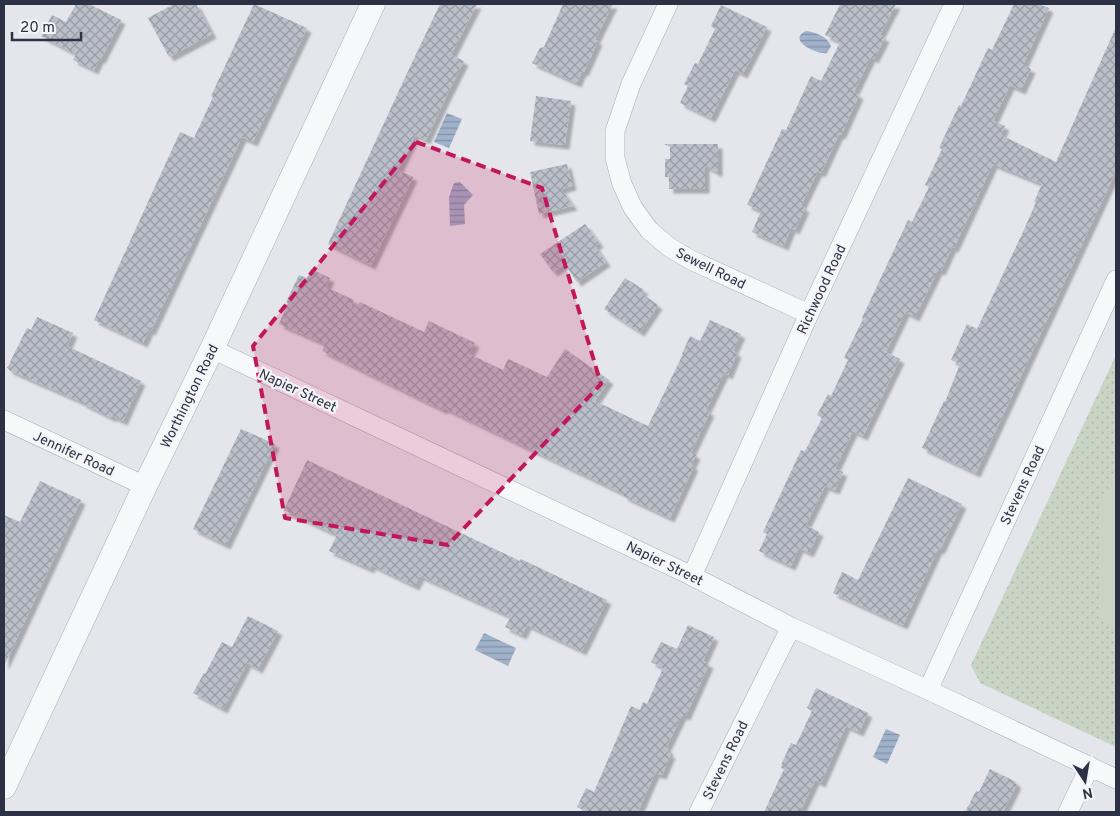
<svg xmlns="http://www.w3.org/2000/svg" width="1120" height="816" font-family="Overpass,sans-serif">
	<defs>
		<pattern id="park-dots" width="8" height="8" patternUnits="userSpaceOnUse" patternTransform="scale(1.25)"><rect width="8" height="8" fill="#c8d5c5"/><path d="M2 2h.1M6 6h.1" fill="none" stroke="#acb7aa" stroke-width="1.8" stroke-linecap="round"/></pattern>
		<pattern id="water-rules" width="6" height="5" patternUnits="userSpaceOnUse" patternTransform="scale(1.25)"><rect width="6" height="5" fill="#a0b1ca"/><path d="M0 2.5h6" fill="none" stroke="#8391a6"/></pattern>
		<pattern id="building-cross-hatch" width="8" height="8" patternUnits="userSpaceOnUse" patternTransform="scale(1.25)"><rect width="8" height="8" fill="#bbbfc9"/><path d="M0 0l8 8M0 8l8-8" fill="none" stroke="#989ca5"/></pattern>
		<filter id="shadow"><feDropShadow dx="4.5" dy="4.5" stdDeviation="1" flood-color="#0004"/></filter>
	</defs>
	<rect width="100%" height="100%" fill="#e4e6ec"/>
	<!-- park -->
	<path fill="url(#park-dots)" d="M1116,355V747L980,683L971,665Z"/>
	<!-- pitch -->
	<path fill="#c8d5c5" d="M1116,474V634L1101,620L1099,506Z"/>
	<!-- water -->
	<path fill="url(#water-rules)" d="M806,31C815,32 828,37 831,46L827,53C817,55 786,40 806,31Z
		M447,113L462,119L449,148L434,142Z
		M460,182L473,195L464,205L465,224L450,226L449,197L454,183Z
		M484,633L516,648L508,666L475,650Z
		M886,729L900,735L887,764L873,757Z"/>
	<!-- building -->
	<path fill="url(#building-cross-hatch)" filter="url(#shadow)" d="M76,4H89L121,20L101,59H99L94,70L73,60L76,54L41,36L52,15L66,22Z
		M174,4H196L212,34L169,57L148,18Z
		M254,4L307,28L253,142L242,137L151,331L149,330L143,343L94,320L180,132L194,138L213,97L211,96Z
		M440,4H477L451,55L464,61L444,101L426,140L415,135L398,170L413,177L371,265L328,244L409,69Z
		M563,4H613L595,40L598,41L584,72L582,71L577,83L532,63L540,48L544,47Z
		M840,4H896L880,35L885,38L874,59L871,57L854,92L859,95L841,135L839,134L821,173L818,171L801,206L805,208L795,230L791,228L784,246L752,232L761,211L747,205L782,129L786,130L811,76L821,81L840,42L825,35Z
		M1014,4H1039L1049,8L1023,65L1031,69L1021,90L1010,85L993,121L1005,126L1001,135L1056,162L1116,27V171L976,473L922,448L944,401L945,402L960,364L951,360L967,324L977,329L1023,232L1036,202H1034L1042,184L993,164L954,248L952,247L941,271L938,270L915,317L905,312L886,352L900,359L863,436L853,431L835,469L843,472L835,490L825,486L806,525L819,532L809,553L799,548L791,566L759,551L767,534L763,532L801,450L805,451L822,418L817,415L828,394L831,396L848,360L844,358L863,319L862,318L908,220L912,222L929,187L925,185L942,149L939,148L959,105L961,106L988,48L992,50Z
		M721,5L767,27L743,74L735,70L711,118L680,103L688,86L684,84L695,63L698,64L715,29L711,26Z
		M536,96L571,101L565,145L530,141Z
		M664,144H718V173L705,166V189H669V177H665V159H670V147Z
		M567,164L572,186L561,189L573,206L539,214L530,172Z
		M585,224L599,243L595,246L606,262L577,282L565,264L553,272L540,254Z
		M311,269L330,278L326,287L354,300L348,315L360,302L424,332L429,321L475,343L469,354L503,370L508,359L547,377L565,349L609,380L595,401L648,426L683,354H682L690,336L700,341L710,320L741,334L733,351L737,353L728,375L724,373L706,410L710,412L691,452L696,455L691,465L694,466L670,518L623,496L624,494L561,464L444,408L443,410L322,351L325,344L279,324L288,303L286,302L299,275L307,278Z
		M625,278L644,290L641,293L658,305L640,332L604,309Z
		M37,317L73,333L67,346L141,381L123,421L112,416V418L82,403V402L9,370V369L7,368L27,328L31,330Z
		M241,429L275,444L226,545L193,529Z
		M307,460L520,561L521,559L607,600L582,651L527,625L522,635L505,627L511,617L420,576L415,586L371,565L370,569L329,551L337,535L284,510Z
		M908,478L962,504L940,550L938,549L903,625L833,593L842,572L858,580Z
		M40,481L81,500L4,666V515L20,522Z
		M248,616L278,631L258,669L247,663L223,709L193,693L204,673L205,674L222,642L232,647Z
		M688,625L714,637L703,661L709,664L686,716L682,715L666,748L669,750L668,753L671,754L662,775L655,773L638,812H588L577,807L586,788L594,792L631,706L640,710L643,702L647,704L663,668L651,662L661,642L677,649Z
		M816,688L868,713L859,732L846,726L821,783L815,780L800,812H764L784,769L781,768L782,765H781L791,743L796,745L812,711L807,708Z
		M990,769L1016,782L1015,784H1017L1003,812H965L976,791L979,792Z"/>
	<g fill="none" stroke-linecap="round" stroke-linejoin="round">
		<defs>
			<path id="minor" d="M668,4L631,84L615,131V158L622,184L633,208L649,230L669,247L691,260L809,314
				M212,349L692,576L791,627L928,690L1116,779
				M4,420L145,486
				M692,576L809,314L954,4
				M928,690L1116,280
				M699,812L791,627
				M1068,812L1090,766"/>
			<path id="tertiary" d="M4,787L145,486L212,349L373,4"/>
		</defs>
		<!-- minor casing -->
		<use href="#minor" stroke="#a9acb6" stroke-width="20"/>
		<!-- tertiary casing -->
		<use href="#tertiary" stroke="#a9acb6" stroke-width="25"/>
		<!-- minor -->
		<use href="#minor" stroke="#f7f8fa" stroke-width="19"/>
		<!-- tertiary -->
		<use href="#tertiary" stroke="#f7f8fa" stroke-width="24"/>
	</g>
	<!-- marked area -->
	<path fill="#c2185b" fill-opacity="0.2" stroke="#c2185b" stroke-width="4" stroke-dasharray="10 6" stroke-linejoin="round" d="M416,142L542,188L601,384L448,545L285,518L253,346Z"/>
	<g text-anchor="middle" stroke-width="4.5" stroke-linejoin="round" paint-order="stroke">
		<!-- street labels -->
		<g font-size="14" fill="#2c3244" stroke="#f4f5f9">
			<text transform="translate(711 268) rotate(26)" y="5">Sewell Road</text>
			<text transform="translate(821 289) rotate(-65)" y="5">Richwood Road</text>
			<text transform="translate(298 390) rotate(25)" y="5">Napier Street</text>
			<text transform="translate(189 396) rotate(-64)" y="5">Worthington Road</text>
			<text transform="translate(74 453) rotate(25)" y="5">Jennifer Road</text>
			<text transform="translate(1022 485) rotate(-65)" y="5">Stevens Road</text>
			<text transform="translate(665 563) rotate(26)" y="5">Napier Street</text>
			<text transform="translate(725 760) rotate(-64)" y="5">Stevens Road</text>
		</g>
	</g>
	<!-- border -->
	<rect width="1120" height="816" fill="none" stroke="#2c3244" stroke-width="10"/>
	<!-- north arrow -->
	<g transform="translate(1085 781) rotate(168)" stroke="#f4f5f9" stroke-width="4" paint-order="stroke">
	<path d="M0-4L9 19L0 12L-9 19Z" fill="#2c3244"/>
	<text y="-8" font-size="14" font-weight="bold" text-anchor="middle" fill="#2c3244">N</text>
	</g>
	<!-- scale -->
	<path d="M12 32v8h69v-8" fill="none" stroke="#2c3244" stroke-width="2.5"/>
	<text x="20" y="32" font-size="15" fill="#2c3244" stroke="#f4f5f9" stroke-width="4" paint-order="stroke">20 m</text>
</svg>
